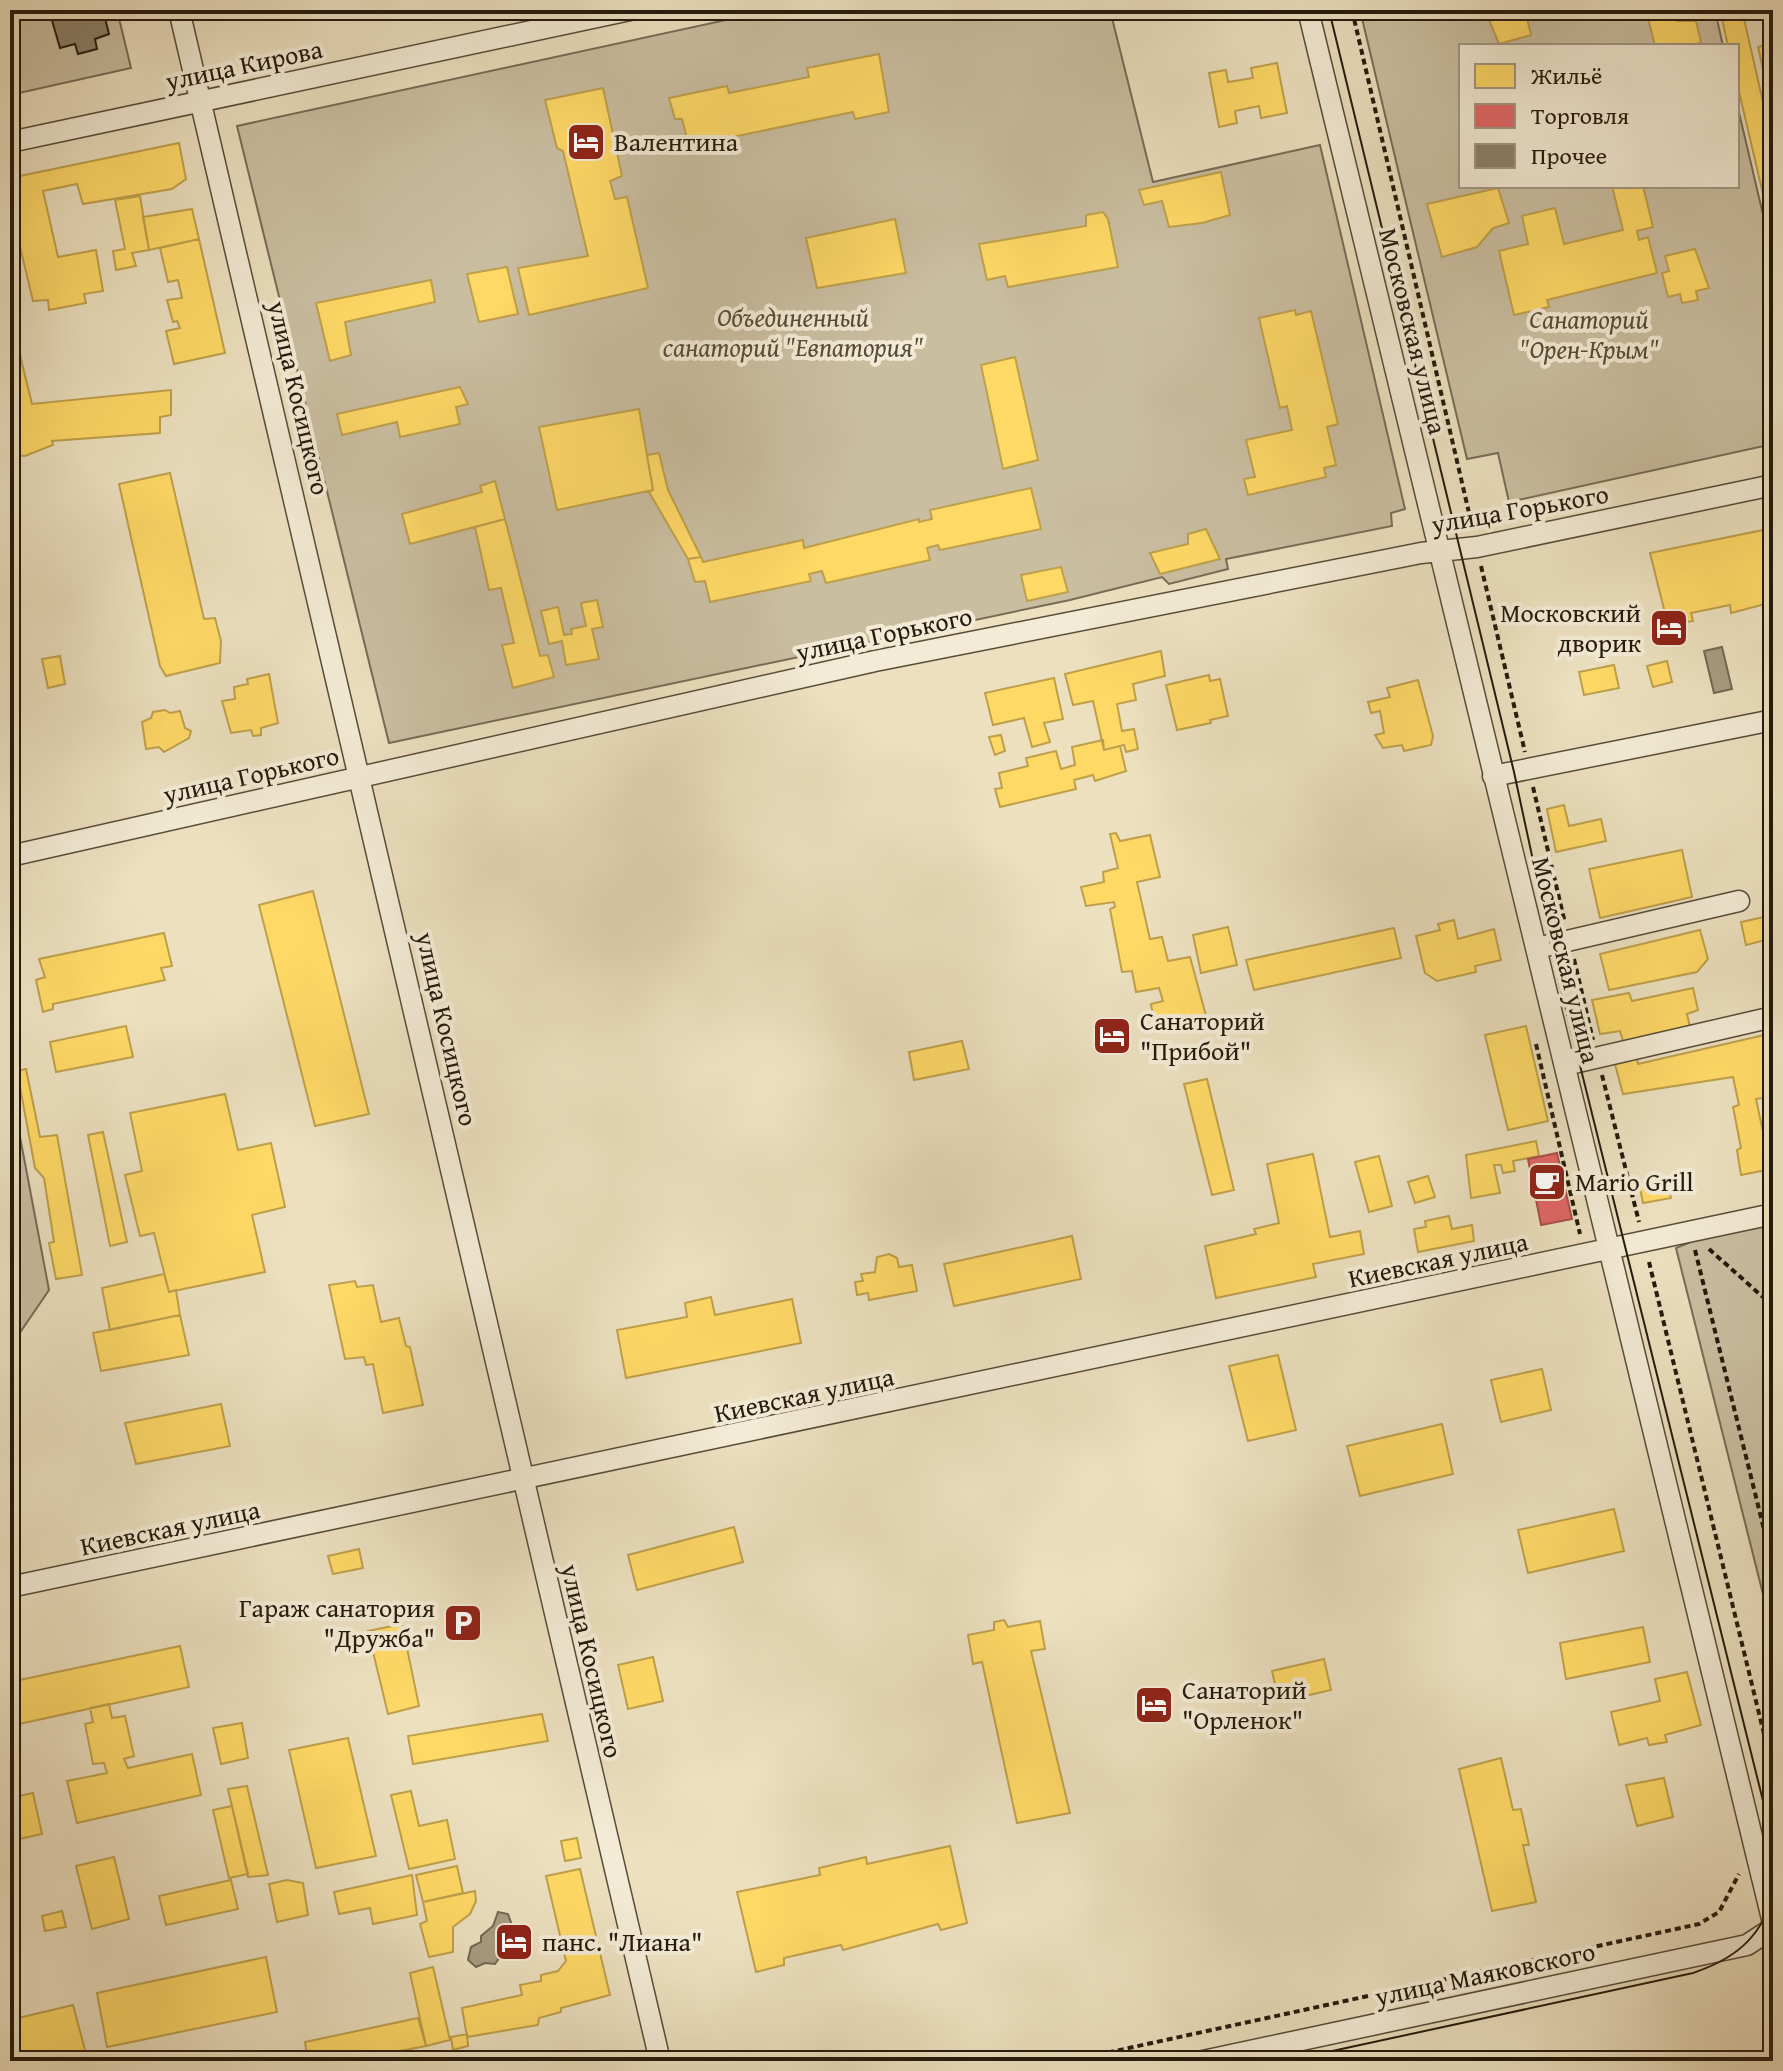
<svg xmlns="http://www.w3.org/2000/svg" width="1783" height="2071" font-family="'Gentium Book Plus',serif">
	<rect width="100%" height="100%" fill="#ece0bf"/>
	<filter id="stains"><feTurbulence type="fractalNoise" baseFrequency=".0025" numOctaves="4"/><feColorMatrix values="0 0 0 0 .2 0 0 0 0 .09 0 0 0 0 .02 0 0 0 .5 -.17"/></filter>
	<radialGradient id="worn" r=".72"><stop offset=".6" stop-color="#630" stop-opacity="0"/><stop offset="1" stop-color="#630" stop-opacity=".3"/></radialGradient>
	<!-- green -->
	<path fill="#cabea1" stroke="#786c57" stroke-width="2" d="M10,10H117L131,68L10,95Z
		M772,10H1110L1153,182L1320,145L1405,509L1391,513L1392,526L1226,559L1228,569L1169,584L1162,577L1070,600L389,743L237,126Z
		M1360,10H1715L1723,46H1461V186H1737V104L1773,257V444L1509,502L1498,453L1467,459Z
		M10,1084L49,1290L19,1334H10Z
		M1773,1208V1634L1676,1248Z"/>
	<!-- water -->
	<path fill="#a89d82" stroke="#746953" stroke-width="2" d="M1722,647L1732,689L1714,693L1704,651Z
		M498,1912L508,1914L516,1936L511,1943L512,1954L501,1956L495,1964L485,1963L476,1967L468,1960L471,1947L481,1942V1936L493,1926Z"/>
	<!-- homes -->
	<path fill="#ffd966" stroke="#bea04b" stroke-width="2" d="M1485,10H1517L1519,20L1527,18L1531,35L1499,44Z
		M1664,10H1674L1677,21H1696L1701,42L1692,46H1655L1647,14Z
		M1720,10H1742L1773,146V206L1766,207L1737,83V46H1728Z
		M1773,43V67L1763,69L1758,47Z
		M879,54L889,112L855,119L853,112L689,146L682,119H675L669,98L727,86L729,93L809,77L807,68Z
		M1277,63L1287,113L1261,118L1259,106L1235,111L1237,123L1219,127L1209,73L1226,70L1228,82L1253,78L1251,68Z
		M603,88L622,176L610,181L615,199L627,197L648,288L529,315L518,268L588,256L563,151L557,148L545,100Z
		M179,143L186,179L172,189L83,204L77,184L43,191L58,257L96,250L103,291L84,294L86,303L49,310L48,300L33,301L10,205V178Z
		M1221,172L1230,215L1202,223L1169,227L1162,201L1144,205L1139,190Z
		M1612,186H1643L1653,227L1637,231L1639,240L1648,237L1657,273L1547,300L1549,307L1514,315L1499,251L1528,244L1522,216L1555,208L1564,244L1623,230Z
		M1498,188L1509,223L1493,228L1477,247L1442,257L1427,204Z
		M140,196L149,250L132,253L136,266L116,270L113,251L125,249L115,200Z
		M192,209L199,239L149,250L143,217Z
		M1103,212L1108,219L1118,267L1008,287L1005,276L987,280L979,244L1086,226V215Z
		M895,219L906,273L817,288L806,238Z
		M199,239L225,353L174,364L166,331L180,328L177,321L173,322L167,300L182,298L178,280L168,282L160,248Z
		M1695,249L1709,288L1696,291L1698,300L1682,303L1680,294L1668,297L1662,273L1669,271L1665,256Z
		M507,267L518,314L479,322L467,274Z
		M431,280L435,302L345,322L351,355L330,361L316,303Z
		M1295,310L1296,315L1311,311L1338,424L1327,427L1336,465L1324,468L1326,477L1248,495L1244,479L1255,477L1246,440L1292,430L1287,406L1280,408L1259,318Z
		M1773,326V366L1764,328Z
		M18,347L32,404L171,390V415L160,417V433L52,441L53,445L25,456L10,455V350Z
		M1015,357L1038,460L1003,469L981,365Z
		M460,387L468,404L456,407L460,424L400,437L397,422L342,435L337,414Z
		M639,409L653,490L557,510L539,427Z
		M659,453L668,490L701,557L688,559L649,492L653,490L647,455Z
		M170,473L204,619L215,618L221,641L220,663L166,676L160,666L119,484Z
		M495,481L505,519L410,544L402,514L482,492L480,486Z
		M1031,488L1041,529L940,550L938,545L927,548L930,560L826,583L822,571L809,574L811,581L710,602L705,581L695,582L688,559L701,557L703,562L803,540L804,548L919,519V522L932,519L930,510Z
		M505,519L540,656L548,655L554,677L513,688L502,645L514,643L501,588L489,590L475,527Z
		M1206,529L1220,559L1160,574L1150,553L1188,544V534Z
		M1763,530L1773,602L1731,613L1730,605L1691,613L1693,621L1668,625L1650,553Z
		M1061,567L1068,592L1027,601L1021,575Z
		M597,600L603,627L592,629L599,659L566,665L562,641L549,644L541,611L558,607L564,635L572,634L571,629L586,626L581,603Z
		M1161,651L1165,676L1133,684L1136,700L1117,704L1122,731L1134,729L1138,749L1126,752L1124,745L1104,750L1093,701L1073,705L1065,674Z
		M60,656L65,684L48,688L42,659Z
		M1667,661L1672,682L1653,687L1647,666Z
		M1614,665L1619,688L1584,695L1579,672Z
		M269,674L278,723L261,728V735L253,736L251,730L231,733L222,701L235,699L234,687L248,684L247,679Z
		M1209,675L1210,681L1220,679L1228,716L1210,720L1211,723L1177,730L1166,685Z
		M1054,678L1063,719L1044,723L1050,742L1032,747L1024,718L993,725L985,693Z
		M1418,680L1433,736L1431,745L1404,751L1402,745L1383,748L1375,735L1384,733L1380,711L1371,713L1368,702L1390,697L1387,688Z
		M165,710L170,713L180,711L185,728L191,731L189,738L164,752L159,747L146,749L142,722L151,718L153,712Z
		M1001,735L1005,751L995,755L989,737Z
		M1103,740L1104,750L1120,746L1126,771L1095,781L1093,775L1074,780L1076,789L1000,807L995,789L1002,788L999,773L1028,766L1026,758L1056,751L1061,769L1075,765L1072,747Z
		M1564,805L1569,826L1601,819L1606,841L1556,852L1547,809Z
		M1116,833L1120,841L1150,835L1160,877L1137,882L1150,939L1162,937L1168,961L1190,957L1208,1023L1156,1033L1151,1004L1163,1001L1159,988L1136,992L1132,971L1122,972L1110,909L1115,907L1114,902L1086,906L1081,887L1104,882L1103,872L1118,868L1110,834Z
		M1682,850L1692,897L1600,918L1589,869Z
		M313,891L369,1114L315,1126L259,905Z
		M1773,915V938L1746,945L1741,922Z
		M1454,920L1458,939L1494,929L1501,960L1475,966L1476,972L1437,981L1425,973L1416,936L1440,930L1438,924Z
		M1228,927L1237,965L1201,973L1193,935Z
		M1394,928L1401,958L1254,990L1246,960Z
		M1700,930L1708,959L1697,972L1609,990L1600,954Z
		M164,933L172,966L161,968L165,980L53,1004V1009L43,1012L36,980L45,977L39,959Z
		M1693,988L1698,1010L1687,1014L1690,1027L1623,1041L1620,1031L1600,1034L1592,1000L1629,993L1632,1001Z
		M126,1026L133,1057L56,1072L50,1042Z
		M1526,1026L1548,1121L1508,1130L1485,1035Z
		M1773,1033V1061L1764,1063L1770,1097L1756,1099L1771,1169L1741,1175L1737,1150L1741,1148L1733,1107L1739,1105L1733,1077L1623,1094L1613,1057L1636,1051L1638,1064Z
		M962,1041L969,1069L914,1080L909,1052Z
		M26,1069L40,1137L57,1135L82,1275L56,1279L49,1243L54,1242L44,1178L35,1168L17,1071Z
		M1207,1079L1234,1190L1212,1195L1184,1084Z
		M225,1094L238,1150L271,1143L285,1207L252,1215L265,1272L169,1292L154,1233L140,1236L125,1175L142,1171L130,1113Z
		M103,1132L127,1242L110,1246L88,1135Z
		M1536,1141L1539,1156L1513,1161L1515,1171L1503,1173L1501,1165H1494L1500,1193L1471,1198L1466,1155Z
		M1313,1154L1330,1237L1360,1231L1364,1254L1313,1264L1316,1277L1216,1298L1205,1246L1256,1234L1254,1229L1279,1223L1267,1164Z
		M1379,1156L1392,1206L1369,1212L1355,1162Z
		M1428,1176L1435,1197L1415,1203L1408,1182Z
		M1667,1179L1671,1198L1643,1203L1639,1183Z
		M1449,1216L1452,1229L1472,1225L1474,1241L1418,1252L1414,1229L1426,1227L1425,1221Z
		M1072,1236L1081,1279L954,1306L944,1264Z
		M889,1254L897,1258L899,1267L912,1265L917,1291L869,1300L868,1293L857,1295L855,1282L863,1281L861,1274L875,1272L877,1257Z
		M164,1274L169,1292L176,1290L180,1315L110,1330L102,1288Z
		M355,1281L357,1287L373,1285L381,1322L399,1318L406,1346L410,1347L423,1405L383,1413L373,1364L366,1365L364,1357L345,1359L329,1285Z
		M711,1297L715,1315L792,1299L801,1343L626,1378L617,1330L687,1317L685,1303Z
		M180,1315L189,1355L101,1371L93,1333Z
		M1278,1355L1296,1430L1248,1441L1229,1366Z
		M1542,1369L1551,1410L1501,1422L1491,1380Z
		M221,1404L230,1446L136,1464L125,1423Z
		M1442,1424L1453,1474L1360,1496L1347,1446Z
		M1614,1509L1624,1551L1528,1573L1518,1530Z
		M734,1527L743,1562L637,1590L628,1555Z
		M359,1549L363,1568L333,1574L328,1556Z
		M1004,1620L1008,1627L1040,1621L1045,1649L1031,1651L1070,1813L1017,1823L982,1662L973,1664L968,1635L994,1630V1622Z
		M402,1624L419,1706L388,1714L368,1631Z
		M1643,1627L1650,1662L1566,1679L1560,1643Z
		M180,1646L189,1687L19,1724L10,1682Z
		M653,1657L663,1701L628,1709L618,1665Z
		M1324,1659L1331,1690L1279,1702L1272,1671Z
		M1687,1672L1701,1725L1665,1735L1667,1742L1649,1745L1647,1738L1619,1745L1611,1712L1660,1701L1655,1679Z
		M109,1704L112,1718L125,1716L134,1756L124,1759L128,1768L192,1754L201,1795L77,1823L67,1781L107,1773L104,1763L93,1764L85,1724L93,1722L90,1708Z
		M542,1714L548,1741L413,1764L408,1736Z
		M242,1723L248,1758L221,1764L213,1728Z
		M348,1738L376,1856L316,1868L289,1750Z
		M1501,1758L1513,1810L1521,1809L1529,1845H1523L1536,1902L1492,1911L1459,1769Z
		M1664,1778L1673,1817L1637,1826L1626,1785Z
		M247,1786L268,1875L248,1877L228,1789Z
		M411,1791L419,1826L447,1820L455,1859L409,1869L391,1795Z
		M33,1793L42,1834L10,1841V1798Z
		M232,1806L248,1874L229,1878L213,1810Z
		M577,1838L581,1858L565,1861L561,1841Z
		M950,1846L967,1923L941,1930L938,1924L843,1950L841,1945L784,1958V1965L756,1972L737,1892L820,1875L819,1868L866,1857L867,1864Z
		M114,1857L129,1919L92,1929L76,1866Z
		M457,1866L463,1893L423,1902L416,1875Z
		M580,1869L610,1995L561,2008V2012L539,2018L538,2025L467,2037L462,2008L522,1995L520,1985L541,1981V1975L558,1971L566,1961L546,1876Z
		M412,1875L417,1915L373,1924L370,1908L339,1914L334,1892Z
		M231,1880L238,1909L166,1925L159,1896Z
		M287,1880L303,1883L308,1915L277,1922L269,1884Z
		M475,1891L476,1901L470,1914L453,1927V1952L429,1957L420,1924L427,1921L423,1902Z
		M62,1911L66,1927L45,1931L42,1916Z
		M266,1957L277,2012L107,2047L97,1993Z
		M433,1967L450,2040L426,2046L410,1973Z
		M73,2005L88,2061H10V2020Z
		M418,2018L426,2046L348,2061H308L305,2042Z
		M467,2034L468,2046L453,2050L451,2037Z"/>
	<!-- shops -->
	<path fill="#e06666" stroke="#a84f4b" stroke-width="2" d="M1557,1153L1572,1219L1541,1225L1528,1159Z"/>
	<!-- building -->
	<path fill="#8c816a" stroke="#251a0d" stroke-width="2" d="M49,10H103L109,34L95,39L97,49L78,54L75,44L60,48Z"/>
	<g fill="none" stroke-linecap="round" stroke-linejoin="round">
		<defs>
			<path id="minor" d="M179,10C343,693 498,1378 660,2061
				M1308,10L1773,1923
				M10,142L630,10
				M1493,776L1773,720
				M10,856L875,661L1421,553L1477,547L1773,485
				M1537,948L1739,901
				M1565,1065L1773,1017
				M10,1587L1773,1214
				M1203,2061L1747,1945L1773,1928"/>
		</defs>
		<!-- minor casing -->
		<use href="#minor" stroke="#574c3a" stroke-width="23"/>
		<!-- path -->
		<path stroke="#251a0d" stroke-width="4" stroke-dasharray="6 4" stroke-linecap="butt" d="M1352,10L1473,530
			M1481,566L1525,752
			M1533,787L1565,923
			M1574,959L1593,1040
			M1536,1044L1580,1234
			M1602,1075L1639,1222
			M1709,1249L1773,1306
			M1695,1250L1773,1566
			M1649,1262L1773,1771
			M1069,2061L1699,1924L1719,1912L1739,1874"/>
		<!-- minor -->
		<use href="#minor" stroke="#f3ebd5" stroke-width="20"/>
		<!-- tram -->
		<path stroke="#251a0d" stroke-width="2" d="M1329,10L1514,772L1558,977L1773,1841
			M1286,2061L1693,1973C1734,1959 1758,1940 1773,1899"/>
	</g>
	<!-- icons -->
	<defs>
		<symbol id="hotel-square" viewBox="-11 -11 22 22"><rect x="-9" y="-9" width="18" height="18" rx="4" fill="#8f2418" stroke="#f3ebd5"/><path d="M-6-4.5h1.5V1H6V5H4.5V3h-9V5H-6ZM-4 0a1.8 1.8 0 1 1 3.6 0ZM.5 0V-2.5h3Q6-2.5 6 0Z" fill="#fff"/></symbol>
		<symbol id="cafe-square" viewBox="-11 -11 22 22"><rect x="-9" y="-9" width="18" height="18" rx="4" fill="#8f2418" stroke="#f3ebd5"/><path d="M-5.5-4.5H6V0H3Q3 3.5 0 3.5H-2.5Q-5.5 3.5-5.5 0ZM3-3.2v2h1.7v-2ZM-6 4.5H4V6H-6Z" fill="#fff"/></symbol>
		<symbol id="parking-square" viewBox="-11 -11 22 22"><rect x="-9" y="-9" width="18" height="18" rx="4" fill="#8f2418" stroke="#f3ebd5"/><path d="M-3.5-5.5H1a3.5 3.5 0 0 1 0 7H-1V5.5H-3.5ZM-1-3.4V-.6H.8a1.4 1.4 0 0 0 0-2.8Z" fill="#fff"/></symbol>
	</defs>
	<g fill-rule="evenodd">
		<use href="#hotel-square" x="564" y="120" width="44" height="44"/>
		<use href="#hotel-square" x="1647" y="606" width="44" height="44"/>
		<use href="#hotel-square" x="1090" y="1014" width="44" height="44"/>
		<use href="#cafe-square" x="1525" y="1160" width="44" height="44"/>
		<use href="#parking-square" x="441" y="1601" width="44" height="44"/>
		<use href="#hotel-square" x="1132" y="1683" width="44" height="44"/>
		<use href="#hotel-square" x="492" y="1920" width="44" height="44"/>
	</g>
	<g text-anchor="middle" stroke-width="8" stroke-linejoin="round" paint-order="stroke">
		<!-- street labels -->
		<g font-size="26" fill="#251a0d" stroke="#f3ebd5">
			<text transform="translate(244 65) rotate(-12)" y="9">улица Кирова</text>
			<text transform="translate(1413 331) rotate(76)" y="9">Московская улица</text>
			<text transform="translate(299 398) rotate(77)" y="9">улица Косицкого</text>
			<text transform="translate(1520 509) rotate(-10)" y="9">улица Горького</text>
			<text transform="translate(884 634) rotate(-12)" y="9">улица Горького</text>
			<text transform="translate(251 775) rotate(-13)" y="9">улица Горького</text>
			<text transform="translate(1566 960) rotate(76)" y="9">Московская улица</text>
			<text transform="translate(447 1029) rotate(77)" y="9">улица Косицкого</text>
			<text transform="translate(1438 1260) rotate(-12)" y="9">Киевская улица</text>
			<text transform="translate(804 1395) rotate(-12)" y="9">Киевская улица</text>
			<text transform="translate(170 1528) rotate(-12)" y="9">Киевская улица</text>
			<text transform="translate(592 1661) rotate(77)" y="9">улица Косицкого</text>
			<text transform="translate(1485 1974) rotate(-12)" y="9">улица Маяковского</text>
		</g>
		<!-- poi labels -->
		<g font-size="26" fill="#251a0d" stroke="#f3ebd5" text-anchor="start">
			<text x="614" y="151">Валентина</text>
			<text x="1641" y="622" text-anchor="end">Московский<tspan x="1641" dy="30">дворик</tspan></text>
			<text x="1140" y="1030">Санаторий<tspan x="1140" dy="30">"Прибой"</tspan></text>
			<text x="1575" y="1191">Mario Grill</text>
			<text x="435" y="1617" text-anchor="end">Гараж санатория<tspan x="435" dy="30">"Дружба"</tspan></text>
			<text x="1182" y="1699">Санаторий<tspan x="1182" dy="30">"Орленок"</tspan></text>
			<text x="542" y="1951">панс. "Лиана"</text>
		</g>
		<!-- park labels -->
		<g font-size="26" font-style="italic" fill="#574b39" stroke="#f3ebd5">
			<text x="793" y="326">Объединенный<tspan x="793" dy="30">санаторий "Евпатория"</tspan></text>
			<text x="1589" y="328">Санаторий<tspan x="1589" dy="30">"Орен-Крым"</tspan></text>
		</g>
	</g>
	<!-- margin -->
	<rect width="1783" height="2071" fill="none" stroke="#ece0bf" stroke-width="40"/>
	<rect x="12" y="12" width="1759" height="2047" fill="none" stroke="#251a0d" stroke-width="4"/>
	<rect x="20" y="20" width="1743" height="2031" fill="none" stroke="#251a0d" stroke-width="2"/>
	<!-- legend -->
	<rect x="1459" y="44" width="280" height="144" fill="#f3ebd5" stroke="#a19785" stroke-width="2"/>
	<rect x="1475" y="64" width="40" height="24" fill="#ffd966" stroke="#a19785" stroke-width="2"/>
	<text x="1531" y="84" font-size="24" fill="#251a0d">Жильё</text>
	<rect x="1475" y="104" width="40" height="24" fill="#e06666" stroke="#a19785" stroke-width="2"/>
	<text x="1531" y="124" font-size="24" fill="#251a0d">Торговля</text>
	<rect x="1475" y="144" width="40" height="24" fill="#8c816a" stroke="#a19785" stroke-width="2"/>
	<text x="1531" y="164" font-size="24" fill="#251a0d">Прочее</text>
	<rect width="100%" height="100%" filter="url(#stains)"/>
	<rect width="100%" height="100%" fill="url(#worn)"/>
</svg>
